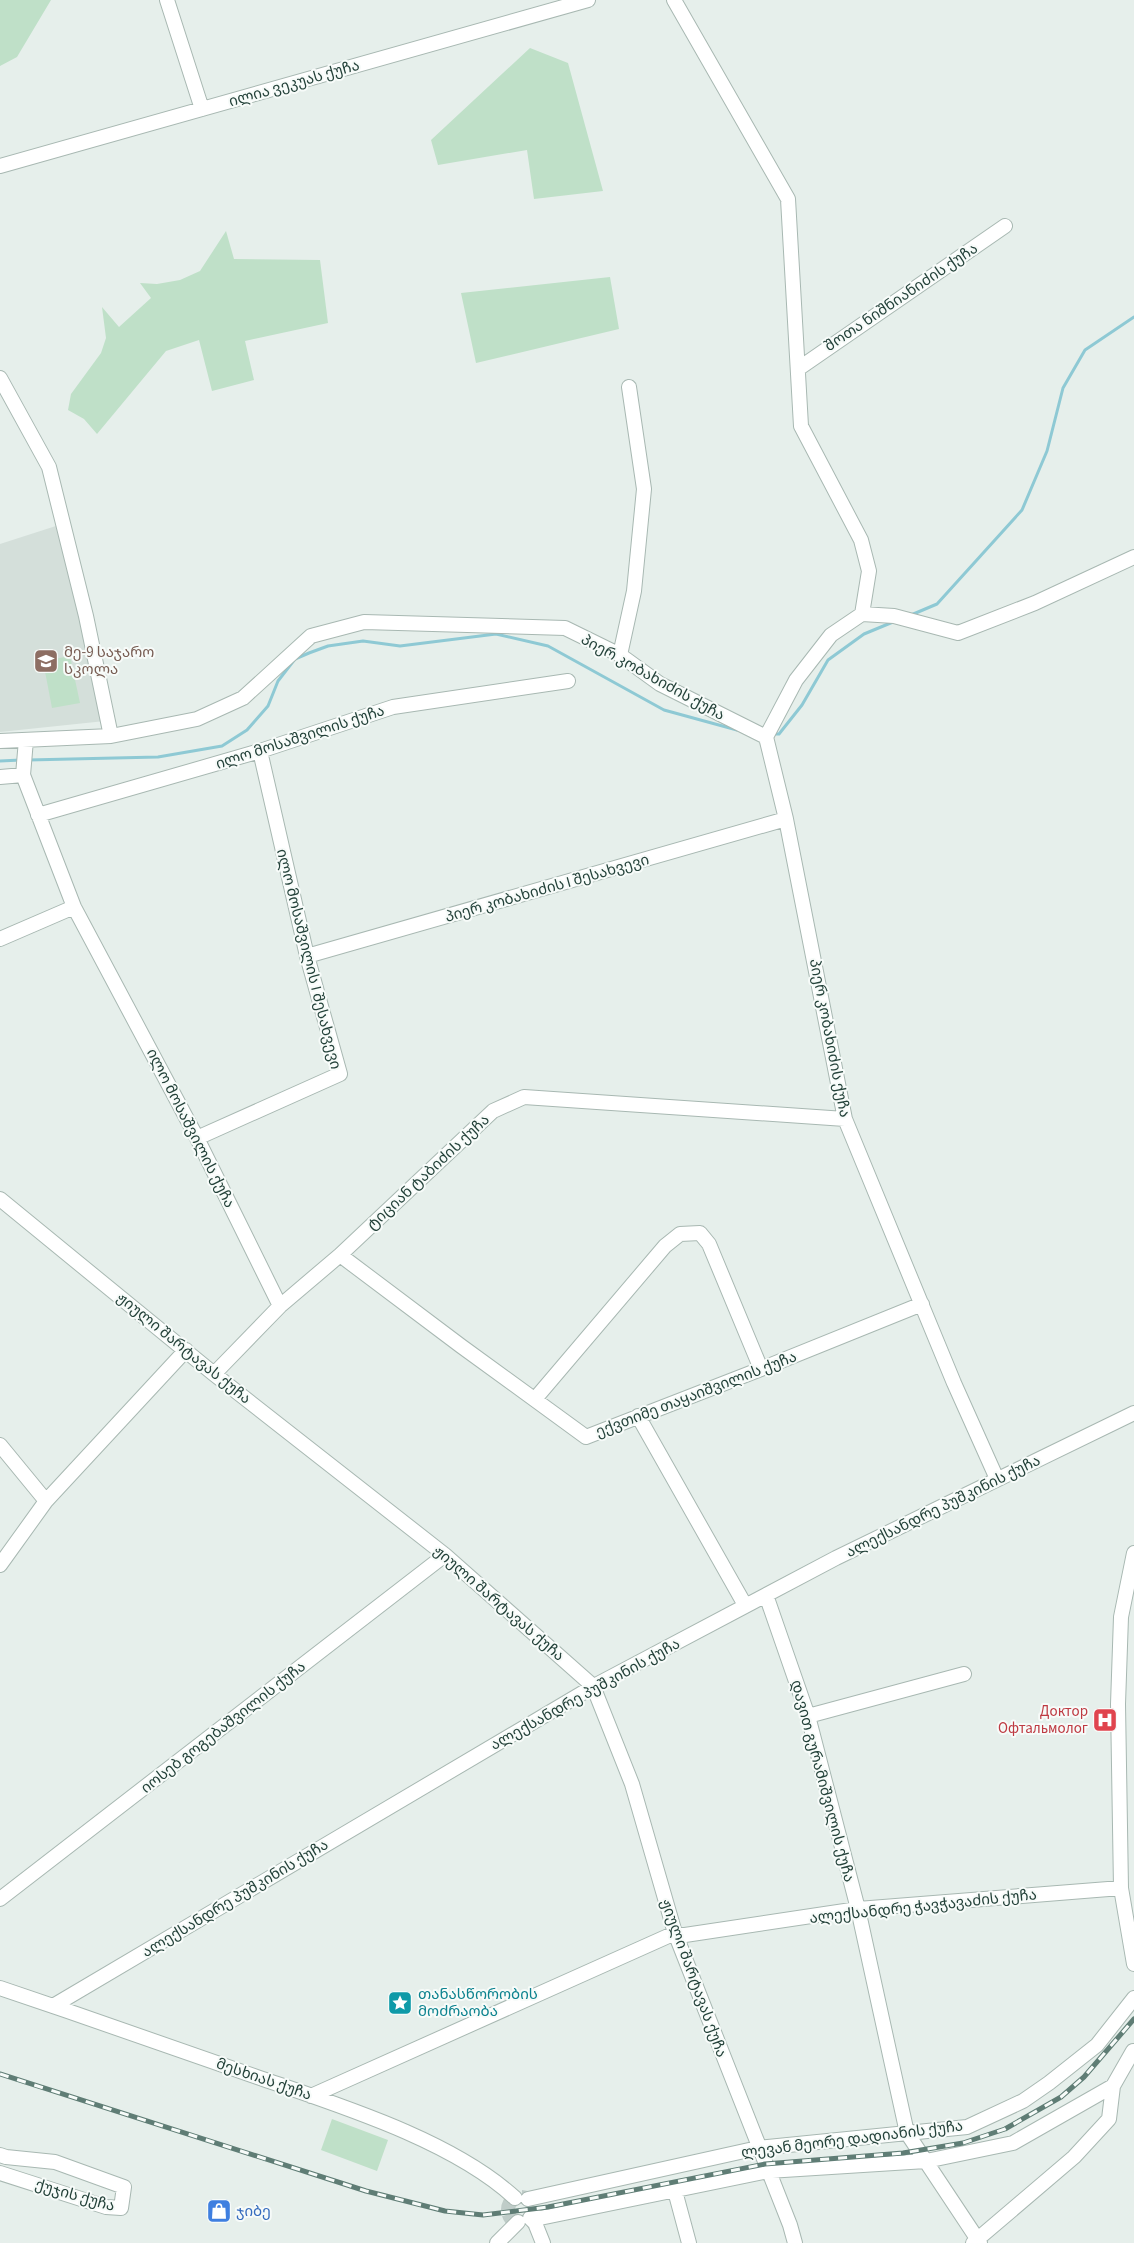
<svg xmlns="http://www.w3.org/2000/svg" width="1134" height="2243" font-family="'Source Sans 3','Noto Sans Georgian',sans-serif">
	<rect width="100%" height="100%" fill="#e6efeb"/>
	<!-- built -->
	<path fill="#d4dfda" d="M59,525L105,721L0,732V544Z"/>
	<!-- green -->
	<path fill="#bfe0c8" d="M0,0H51L17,57L0,66Z
		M530,48L568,63L603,191L534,199L527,150L438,165L431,140Z
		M226,231L234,259L320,260L328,323L245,341L254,380L212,391L199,340L166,351L97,434L84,419L68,410L71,394L101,353L106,338L102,307L119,327L151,298L140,283L157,284L180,280L200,271Z
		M610,277L619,329L476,363L461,293Z
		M70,656L80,703L52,708L43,661Z
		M332,2119L388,2140L377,2171L321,2150Z"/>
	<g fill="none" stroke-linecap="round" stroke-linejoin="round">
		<!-- stream -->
		<path stroke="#8ec9d4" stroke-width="3" d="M911,615L937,604L1022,510L1047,451L1063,388L1085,350L1134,317
			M773,734H779L802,705L828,660L864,634L893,622
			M28,760L158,757L222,746L247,730L268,706L278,681L295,659L309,653L328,646L363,641L400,646L496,634L548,646L664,710L737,730
			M0,761L21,760"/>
		<!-- minor-tunnel -->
		<path stroke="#bfccc8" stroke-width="14" stroke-dasharray="14 7" stroke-linecap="butt" d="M508 2210a13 13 0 1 1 26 0a13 13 0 1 1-26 0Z"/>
		<defs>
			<path id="minor" d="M167,0L202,109
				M674,0L788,199L801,426L861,540L869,571L862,614L831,635L796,680L766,737
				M0,166L588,0
				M798,369L1005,226
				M0,378L49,467L86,616L111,736
				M862,614L894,616L958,633L1035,603L1134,557
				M620,655L634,591L644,489L629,387
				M766,737L786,819L845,1119L954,1383L997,1479
				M26,740L23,775L74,907L197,1138L280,1306
				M0,741L111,736L197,719L243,698L311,636L364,622L565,628L620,655L660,684L766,737
				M0,777L23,775
				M38,815L260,751L393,707L568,681
				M0,939L74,907
				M307,956L786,819
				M197,1138L340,1074L307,956L260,751
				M0,1199L214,1374L445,1555L593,1686L632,1784L675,1933L790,2225L795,2243
				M340,1255L461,1346L586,1437L761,1369L922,1304
				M214,1374L280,1306L340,1255L493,1111L524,1097L845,1119
				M535,1399L665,1246L680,1234L700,1233L709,1244L761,1369
				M638,1416L745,1605
				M0,1445L46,1501
				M1134,1553L1121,1617L1118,1704L1121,1888L1134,1964
				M0,1565L46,1501L186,1350
				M766,1595L808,1716L858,1909L907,2133L980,2243
				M808,1716L964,1674
				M0,1899L445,1555
				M0,1988C86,2017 172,2047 257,2077C338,2105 452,2140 515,2198
				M53,2006L596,1685L836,1558L1134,1413
				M311,2096L675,1933L685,1935L858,1909L1121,1888
				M0,2155L6,2157L55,2162L124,2187L121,2208L106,2207L0,2173
				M675,2191L689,2243
				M528,2199L758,2148L967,2127L1023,2101L1049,2083L1097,2045L1134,1998
				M532,2215L540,2218L768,2171L926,2161L1013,2143L1113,2086
				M530,2218L535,2223L543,2243
				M497,2243L518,2222
				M973,2243L1074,2157L1109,2119L1113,2086L1133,2051L1134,2052"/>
		</defs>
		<!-- minor casing -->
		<use href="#minor" stroke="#a8b8b2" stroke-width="16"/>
		<!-- minor -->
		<use href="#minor" stroke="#fff" stroke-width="14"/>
		<defs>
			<path id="rail" d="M0,2074L366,2191L445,2211L483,2215L548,2207L765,2164L903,2153L963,2143L1005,2129L1061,2097L1084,2077L1134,2019"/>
		</defs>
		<!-- rail casing -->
		<use href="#rail" stroke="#5f7d75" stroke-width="5"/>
		<!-- rail -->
		<use href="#rail" stroke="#f7fbf9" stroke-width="3" stroke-dasharray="9" stroke-linecap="butt"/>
	</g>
	<!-- icons -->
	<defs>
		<symbol id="school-square" viewBox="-11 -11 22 22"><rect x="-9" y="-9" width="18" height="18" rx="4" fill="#8d6e63" stroke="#f7fbf9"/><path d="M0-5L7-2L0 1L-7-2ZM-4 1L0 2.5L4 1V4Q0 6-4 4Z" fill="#fff"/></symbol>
		<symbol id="hospital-square" viewBox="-11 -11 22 22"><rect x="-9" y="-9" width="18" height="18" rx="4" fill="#e0444e" stroke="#f7fbf9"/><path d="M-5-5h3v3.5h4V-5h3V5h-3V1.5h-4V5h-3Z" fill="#fff"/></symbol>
		<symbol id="sight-square" viewBox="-11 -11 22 22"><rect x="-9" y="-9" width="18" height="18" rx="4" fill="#0f9aa8" stroke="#f7fbf9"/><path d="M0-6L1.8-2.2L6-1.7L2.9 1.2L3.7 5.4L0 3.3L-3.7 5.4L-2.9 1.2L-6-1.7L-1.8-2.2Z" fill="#fff"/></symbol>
		<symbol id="shop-square" viewBox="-11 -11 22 22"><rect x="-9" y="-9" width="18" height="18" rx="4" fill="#3f7fe0" stroke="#f7fbf9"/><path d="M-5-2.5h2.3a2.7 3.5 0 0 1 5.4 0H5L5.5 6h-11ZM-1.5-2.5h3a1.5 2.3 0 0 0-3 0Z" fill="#fff"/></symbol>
	</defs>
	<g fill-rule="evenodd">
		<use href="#school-square" x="32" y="647" width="28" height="28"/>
		<use href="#hospital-square" x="1091" y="1706" width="28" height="28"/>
		<use href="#sight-square" x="386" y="1989" width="28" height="28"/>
		<use href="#shop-square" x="205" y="2197" width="28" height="28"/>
	</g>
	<g text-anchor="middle" stroke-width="4" stroke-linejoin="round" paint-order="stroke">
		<!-- street labels -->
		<g font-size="15" fill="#24423a" stroke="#f7fbf9">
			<text transform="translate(294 83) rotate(-16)" y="5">ილია ვეკუას ქუჩა</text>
			<text transform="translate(901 297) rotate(-34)" y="5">შოთა ნიშნიანიძის ქუჩა</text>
			<text transform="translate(653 677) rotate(29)" y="5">პიერ კობახიძის ქუჩა</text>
			<text transform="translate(300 737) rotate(-18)" y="5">ილო მოსაშვილის ქუჩა</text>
			<text transform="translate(547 888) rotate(-16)" y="5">პიერ კობახიძის I შესახვევი</text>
			<text transform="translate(309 959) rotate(76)" y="5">ილო მოსაშვილის I შესახვევი</text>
			<text transform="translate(830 1038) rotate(79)" y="5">პიერ კობახიძის ქუჩა</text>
			<text transform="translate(191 1128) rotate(63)" y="5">ილო მოსაშვილის ქუჩა</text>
			<text transform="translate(428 1172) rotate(-43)" y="5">ტიციან ტაბიძის ქუჩა</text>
			<text transform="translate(184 1348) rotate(39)" y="5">ჟიული შარტავას ქუჩა</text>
			<text transform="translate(696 1394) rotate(-21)" y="5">ექვთიმე თაყაიშვილის ქუჩა</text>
			<text transform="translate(943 1506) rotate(-26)" y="5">ალექსანდრე პუშკინის ქუჩა</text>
			<text transform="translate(499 1603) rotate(41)" y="5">ჟიული შარტავას ქუჩა</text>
			<text transform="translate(585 1694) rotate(-29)" y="5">ალექსანდრე პუშკინის ქუჩა</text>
			<text transform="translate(223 1727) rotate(-38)" y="5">იოსებ გოგებაშვილის ქუჩა</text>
			<text transform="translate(823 1781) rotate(75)" y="5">დავით გურამიშვილის ქუჩა</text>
			<text transform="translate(235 1898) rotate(-31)" y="5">ალექსანდრე პუშკინის ქუჩა</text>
			<text transform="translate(923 1906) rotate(-6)" y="5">ალექსანდრე ჭავჭავაძის ქუჩა</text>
			<text transform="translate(694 1978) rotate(70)" y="5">ჟიული შარტავას ქუჩა</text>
			<text transform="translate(264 2079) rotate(19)" y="5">მესხიას ქუჩა</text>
			<text transform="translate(852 2139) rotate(-7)" y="5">ლევან მეორე დადიანის ქუჩა</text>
			<text transform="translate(75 2195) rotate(16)" y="5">ქუჯის ქუჩა</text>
		</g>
		<!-- education labels -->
		<g font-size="15" fill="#785e54" stroke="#f7fbf9" text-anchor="start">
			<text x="64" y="657">მე-9 საჯარო<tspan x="64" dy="17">სკოლა</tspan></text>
		</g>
		<!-- health labels -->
		<g font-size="15" fill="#be3a42" stroke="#f7fbf9" text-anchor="end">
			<text x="1088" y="1716">Доктор<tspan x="1088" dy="17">Офтальмолог</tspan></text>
		</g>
		<!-- culture labels -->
		<g font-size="15" fill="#0d838f" stroke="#f7fbf9" text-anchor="start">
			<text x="418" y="1999">თანასწორობის<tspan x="418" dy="17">მოძრაობა</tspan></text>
		</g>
		<!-- shop labels -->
		<g font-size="15" fill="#366cbe" stroke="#f7fbf9" text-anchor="start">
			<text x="236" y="2216">ჯიბე</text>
		</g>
	</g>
</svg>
